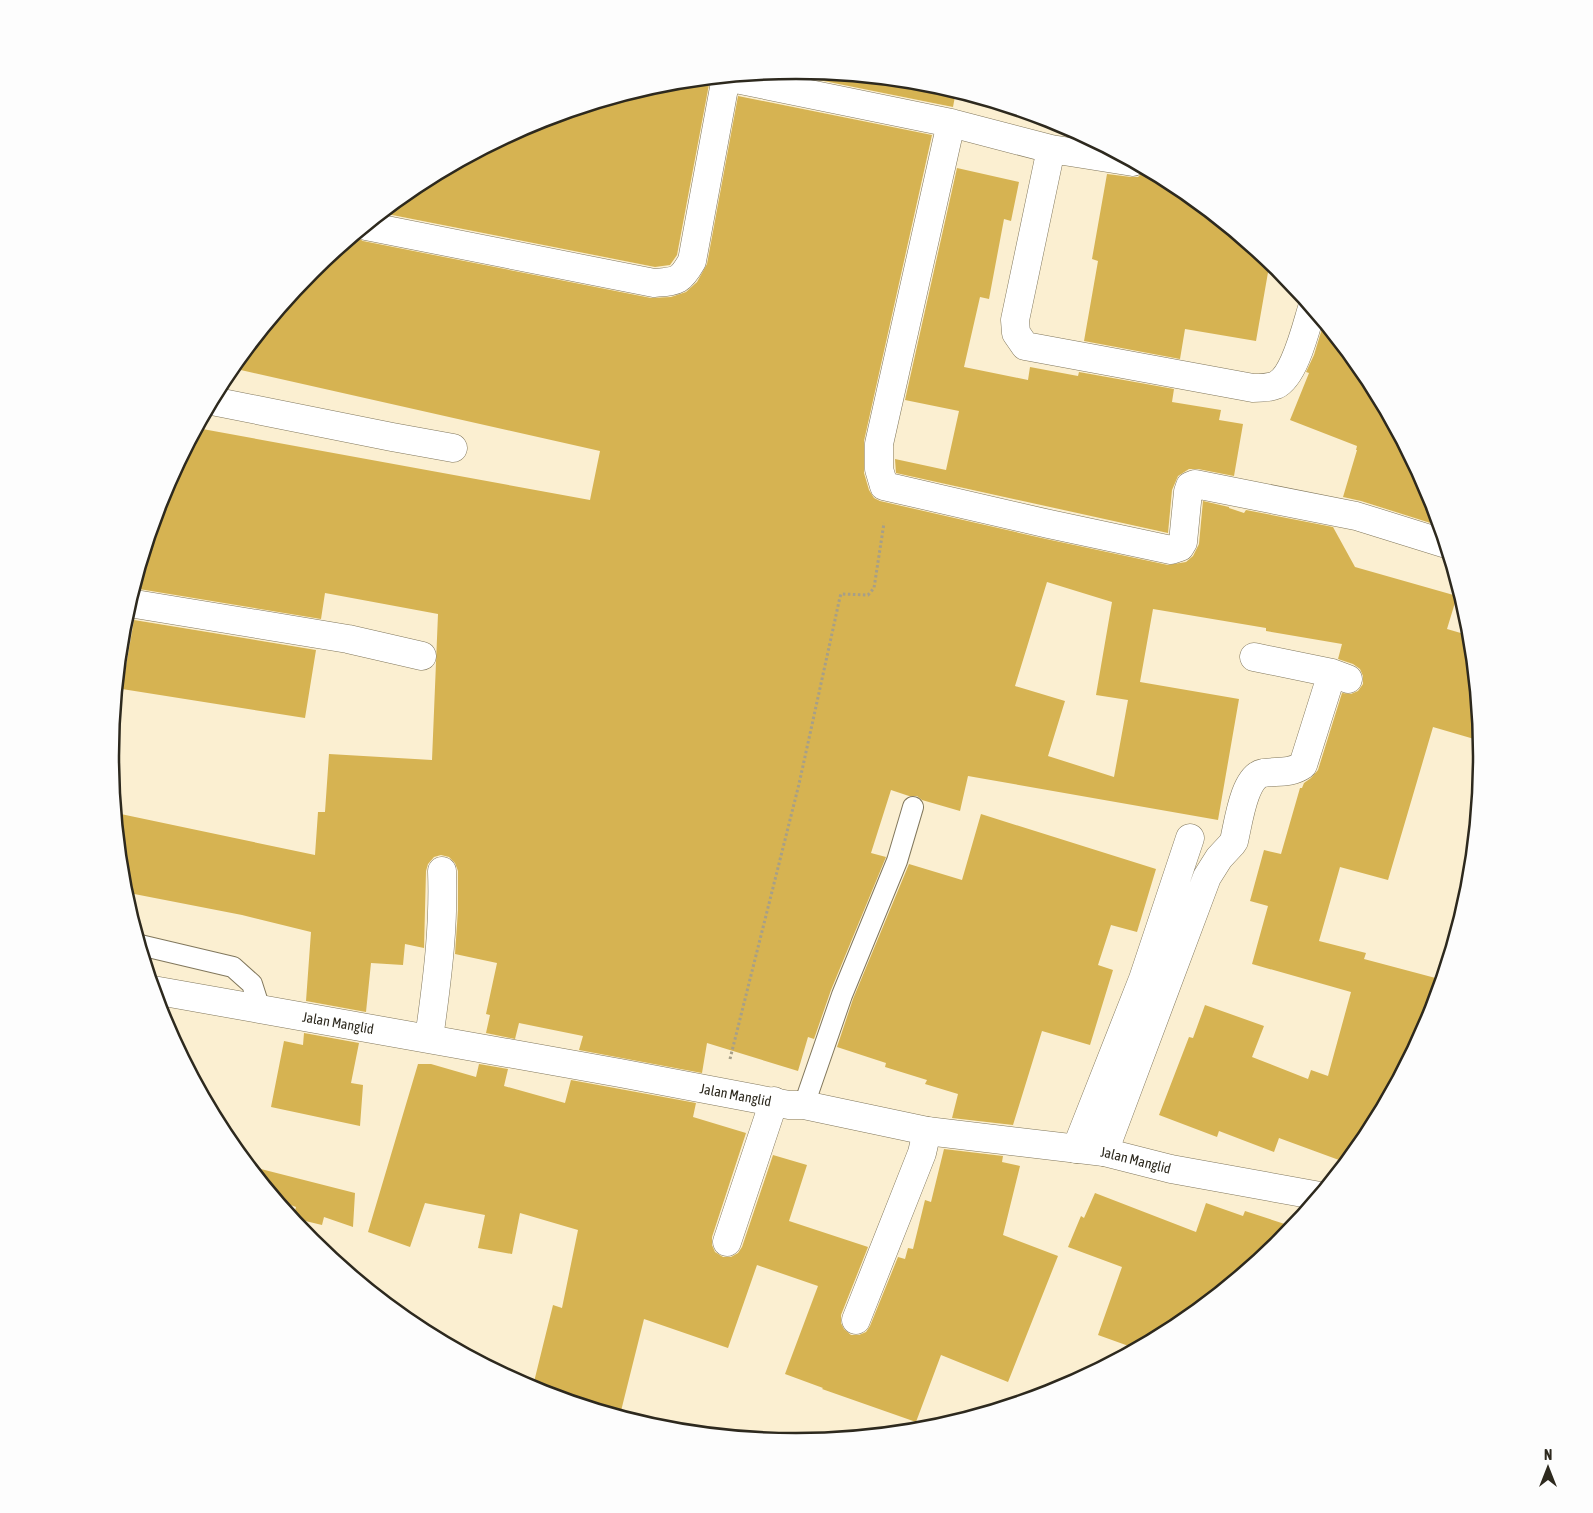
<svg xmlns="http://www.w3.org/2000/svg" width="1593" height="1513" font-family="'Asap Condensed',sans-serif">
	<rect width="100%" height="100%" fill="#fbefd1"/>
	<!-- building -->
	<path fill="#d6b352" fill-rule="evenodd" d="M797,70L931,83L956,91L953,107L779,72Z
		M710,79L677,255L670,265L655,267L382,213L415,186L534,122L663,83Z
		M738,96L932,135L864,441V473L869,490L874,498L880,501L1046,539L1168,565L1186,562L1193,556L1199,544L1203,501L1229,507V508L1244,513L1246,510L1333,527L1355,567L1457,596L1447,629L1471,636L1481,741L1433,727L1388,880L1340,867L1319,941L1366,953L1364,959L1443,980L1431,1019L1367,1138L1349,1160H1339L1279,1138L1274,1152L1219,1131L1217,1137L1159,1115L1189,1037L1193,1038L1205,1005L1264,1026L1252,1057L1308,1079L1311,1070L1328,1076L1351,992L1252,964L1268,906L1250,901L1264,850L1281,854L1300,788H1302L1304,783L1311,778L1318,770L1342,693L1351,694L1358,691L1363,684V676L1360,669L1353,664L1338,659L1342,644L1266,631V628L1153,609L1140,682L1239,699L1218,820L968,776L960,811L922,800L917,796H909L891,790L871,853L886,857L831,990L814,1039L808,1037L798,1071L707,1043L702,1073L579,1050L583,1036L519,1023L515,1039L486,1033L490,1015L486,1014L497,963L455,954L458,910V871L455,863L449,857L441,855L434,857L428,864L426,871L424,948L405,944L403,965L371,963L366,1012L306,1001L311,932L242,915L124,892L116,813L315,855L318,812H325L329,754L432,760L438,614L325,593L321,619L139,589L146,546L162,494L197,428L590,500L600,451L232,368L311,271L354,236L363,241L651,298L671,297L686,292L697,282L707,264ZM1047,582L1112,602L1096,695L1128,700L1114,777L1048,756L1065,701L1015,686Z
		M957,168L1019,182L1011,221L1004,219L989,299L980,297L964,367L1028,380L1030,367L1078,376L1079,372L1174,389L1172,402L1221,410L1219,420L1243,424L1234,476L1198,469H1189L1178,476L1172,490L1168,533L896,473L895,459L946,470L959,411L905,400Z
		M1146,169L1178,186L1270,261L1256,341L1185,329L1180,359L1084,341L1098,261L1092,259L1107,174L1131,177H1138Z
		M1324,322L1367,375L1431,494L1440,526L1361,501L1343,497L1357,450H1356L1357,446L1290,420L1309,373L1306,372L1314,355Z
		M134,620L316,650L305,718L122,689Z
		M981,814L1156,869L1137,932L1111,925L1098,965L1113,970L1090,1045L1042,1031L1013,1125L952,1118L958,1094L925,1084L927,1080L885,1067L886,1063L837,1047L853,999L909,864L962,880Z
		M304,1033L359,1043L351,1083L363,1085L360,1126L271,1107L284,1041L303,1045Z
		M418,1064H431L476,1077L479,1064L508,1069L504,1086L565,1103L571,1080L696,1103L693,1117L746,1133L712,1237V1245L715,1252L723,1257H731L738,1253L742,1247L773,1155L807,1165L789,1221L868,1247L841,1315V1323L844,1329L851,1335H859L866,1332L870,1326L898,1257L905,1259L908,1248L913,1249L925,1200L931,1202L944,1149L1003,1156L1002,1162L1020,1166L1003,1235L1058,1256L1008,1382L941,1355L916,1422L822,1389L823,1388L785,1374L818,1286L757,1265L728,1348L644,1319L620,1415L532,1390L553,1305L562,1308L578,1230L520,1213L512,1254L478,1248L485,1215L425,1203L410,1247L368,1232Z
		M249,1166L355,1193L353,1227L324,1217L322,1225L293,1218L296,1207L277,1200Z
		M1095,1193L1196,1232L1206,1203L1243,1216L1245,1211L1294,1227L1282,1242L1178,1327L1137,1349L1098,1335L1122,1267L1068,1247L1081,1216L1084,1218Z"/>
	<g fill="none" stroke-linecap="round" stroke-linejoin="round">
		<defs>
			<path id="lane" d="M140,945L233,967L252,984L260,1009
				M804,1105L842,995L897,861L913,807"/>
			<path id="street" d="M726,77L951,123L1051,149L1133,162
				M951,123L879,444V469L884,486L1049,524L1171,550L1180,547L1183,542L1188,492L1190,486L1195,484L1356,516L1446,544
				M1051,149L1015,320L1016,333L1025,346L1253,388C1261,388 1269,388 1276,385C1295,376 1306,327 1312,308
				M366,226L654,283C677,281 680,282 692,261L726,77
				M212,401L392,437L453,448
				M129,603L348,639L422,656
				M1254,657L1332,673L1348,679
				M428,1038L431,1024C438,973 444,923 442,871
				M1076,1149L1143,979L1190,838
				M1104,1152L1207,877L1219,858L1232,844L1234,841C1238,825 1244,776 1263,773C1278,771 1290,774 1303,765L1332,673
				M727,1242L774,1101
				M856,1320L922,1153L927,1131"/>
			<g id="secondary">
				<path id="s1" d="M153,990L620,1073L789,1105H804L927,1131L1104,1152L1171,1169L1320,1196"/>
			</g>
		</defs>
		<!-- lane casing -->
		<use href="#lane" stroke="#81775c" stroke-width="22"/>
		<!-- street casing -->
		<use href="#street" stroke="#81775c" stroke-width="29"/>
		<!-- secondary casing -->
		<use href="#secondary" stroke="#81775c" stroke-width="29"/>
		<!-- path -->
		<path stroke="#a79f88" stroke-width="3" stroke-dasharray="2.5 2.5" stroke-linecap="butt" d="M730,1059L799,784L840,597L841,594L868,595L874,588L884,523"/>
		<!-- lane -->
		<use href="#lane" stroke="#fff" stroke-width="20"/>
		<!-- street -->
		<use href="#street" stroke="#fff" stroke-width="28"/>
		<!-- secondary -->
		<use href="#secondary" stroke="#fff" stroke-width="28"/>
	</g>
	<g text-anchor="middle" stroke-width="4" stroke-linejoin="round" paint-order="stroke">
		<!-- street labels -->
		<g font-size="14" fill="#2d291e" stroke="#fdfdfd">
			<text dy="5" stroke="none"><textPath href="#s1" startOffset="188">Jalan Manglid</textPath></text>
			<text dy="5" stroke="none"><textPath href="#s1" startOffset="592">Jalan Manglid</textPath></text>
			<text dy="5" stroke="none"><textPath href="#s1" startOffset="998">Jalan Manglid</textPath></text>
		</g>
	</g>
	<!-- crop -->
	<path d="M0 0H1593V1513H0ZM119 756a677 677 0 1 1 1354 0a677 677 0 1 1-1354 0Z" fill="#fdfdfd" fill-rule="evenodd"/>
	<path fill="none" stroke="#2d291e" stroke-width="2.5" d="M119 756a677 677 0 1 1 1354 0a677 677 0 1 1-1354 0Z"/>
	<!-- north arrow -->
	<g transform="translate(1548 1468)" stroke="#fdfdfd" stroke-width="4" paint-order="stroke">
	<path d="M0-4L9 19L0 12L-9 19Z" fill="#2d291e"/>
	<text y="-8" font-size="14" font-weight="bold" text-anchor="middle" fill="#2d291e">N</text>
	</g>
</svg>
